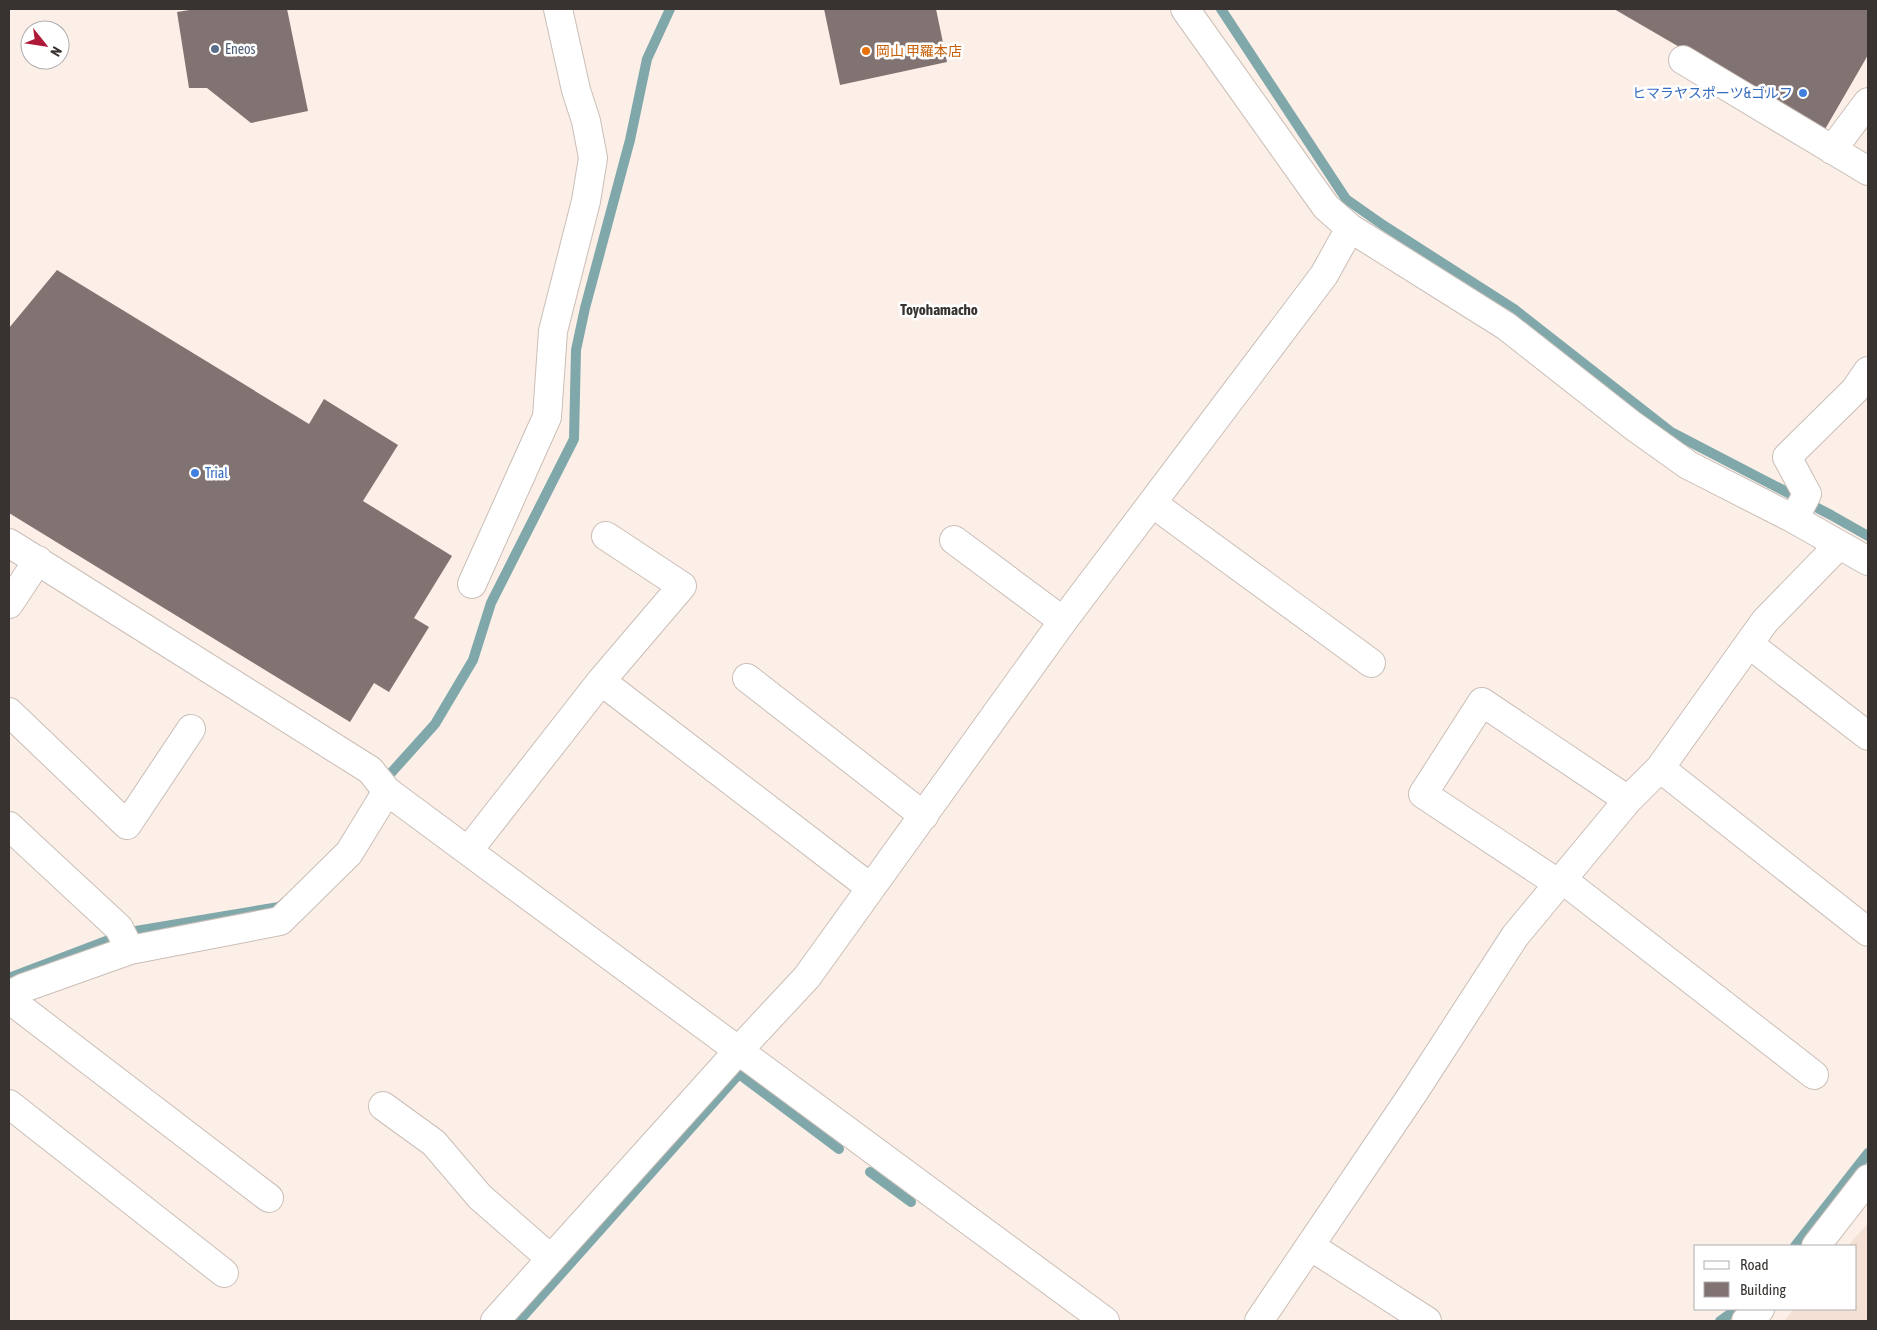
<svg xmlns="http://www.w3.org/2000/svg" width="1877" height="1330" font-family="'Asap Condensed','Noto Sans JP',sans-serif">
	<rect width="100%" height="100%" fill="#fcefe8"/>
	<!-- built -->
	<path fill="#f4e0d5" d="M1868,1223V1321H1784L1794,1309H1856V1246H1848Z"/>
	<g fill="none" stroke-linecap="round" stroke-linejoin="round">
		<!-- stream -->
		<path stroke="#80a8aa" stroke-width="10" d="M1221,9L1346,199L1383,225L1514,309L1671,432L1831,515L1868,536
			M382,783L435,724L473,660L491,603L574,439L576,350L585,308L630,140L647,59L670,9
			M9,978L130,932L279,907L285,902
			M870,1172L911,1202
			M1795,1246L1868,1153
			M519,1321L739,1074L839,1149
			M1720,1321L1737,1309"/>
	</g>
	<!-- building -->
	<path fill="#817371" d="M196,9H287L308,111L251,123L207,88H189L177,12Z
		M824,9H936L947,62L840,85Z
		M1614,9H1868V55L1824,131Z
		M57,270L309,424L324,399L398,445L363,501L452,556L414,618L429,627L389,692L374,683L350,722L9,513V328Z"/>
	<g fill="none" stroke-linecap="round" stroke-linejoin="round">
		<defs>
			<path id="minor" d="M1185,9L1326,207L1350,228L1506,326L1632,425L1688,465L1794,519L1868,561
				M1683,60L1868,171
				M1832,150L1868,102
				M1152,503L1371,663
				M1794,519L1807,494L1787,457L1855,390L1868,371
				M606,536L682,586L601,681L468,851L1105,1321
				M954,540L1063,621
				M9,543L370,770L387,791L468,851
				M9,604L38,560
				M1749,644L1868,736
				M747,678L924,816
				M601,681L871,888
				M9,712L127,825L191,729
				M1660,768L1868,932
				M9,826L119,928L130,950
				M1563,880L1814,1075
				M1559,884L1423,794L1482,702L1628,800
				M9,995L23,988L130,950L280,921L349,853L387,791
				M9,999L269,1198
				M9,1104L224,1273
				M383,1106L434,1143L480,1197L551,1259
				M1310,1246L1427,1321
				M1816,1246L1868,1179
				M495,1321L738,1051L807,977L1063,621L1324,275L1350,228
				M1259,1321L1414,1092L1515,936L1628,800L1660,768L1765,621L1839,545
				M1746,1321L1760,1309"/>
			<path id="tertiary" d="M472,584L547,417L553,331L586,201L593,158L586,121L576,90L558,9"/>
		</defs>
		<!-- minor casing -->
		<use href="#minor" stroke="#cabeb7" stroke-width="30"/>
		<!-- tertiary casing -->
		<use href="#tertiary" stroke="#cabeb7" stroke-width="30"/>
		<!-- minor -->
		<use href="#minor" stroke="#fff" stroke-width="28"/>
		<!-- tertiary -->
		<use href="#tertiary" stroke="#fff" stroke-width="28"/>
	</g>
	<!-- markers -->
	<circle fill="#5c6f8a" stroke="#fff" stroke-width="2" cx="215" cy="49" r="5"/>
	<circle fill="#e8710a" stroke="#fff" stroke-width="2" cx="866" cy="51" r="5"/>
	<g fill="#3f7fe0" stroke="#fff" stroke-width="2">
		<circle cx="1803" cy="93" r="5"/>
		<circle cx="195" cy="473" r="5"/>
	</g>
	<g text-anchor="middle" stroke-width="5" stroke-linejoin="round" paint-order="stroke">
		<!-- service labels -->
		<g font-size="14" fill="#4e5e75" stroke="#fff" text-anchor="start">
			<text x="225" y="54">Eneos</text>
		</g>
		<!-- food labels -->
		<g font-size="14" fill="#c56008" stroke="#fff" text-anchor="start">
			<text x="876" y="56">岡山 甲羅本店</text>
		</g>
		<!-- shop labels -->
		<g font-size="14" fill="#366cbe" stroke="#fff" text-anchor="end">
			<text x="1793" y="98">ヒマラヤスポーツ&amp;ゴルフ</text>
			<text x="205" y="478" text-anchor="start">Trial</text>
		</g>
		<!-- neighbourhood labels -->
		<g font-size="15" font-weight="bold" fill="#383331" stroke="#fff">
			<text x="939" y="315">Toyohamacho</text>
		</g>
	</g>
	<!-- border -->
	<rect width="1877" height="1330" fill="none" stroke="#383331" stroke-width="20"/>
	<!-- legend -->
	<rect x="1694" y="1245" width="162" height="65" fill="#ffffff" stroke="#afadad"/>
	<rect x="1704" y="1261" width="25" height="8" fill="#ffffff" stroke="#afadad"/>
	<text x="1740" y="1270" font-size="15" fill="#383331">Road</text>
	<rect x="1704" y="1282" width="25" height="15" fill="#817371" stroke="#afadad"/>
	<text x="1740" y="1295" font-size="15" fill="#383331">Building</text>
	<!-- north arrow -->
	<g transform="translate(45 45) rotate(120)"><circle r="24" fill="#ffffff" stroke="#afadad"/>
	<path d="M0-4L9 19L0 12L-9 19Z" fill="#ae1938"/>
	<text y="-8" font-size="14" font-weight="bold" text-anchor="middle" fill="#383331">N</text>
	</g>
</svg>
